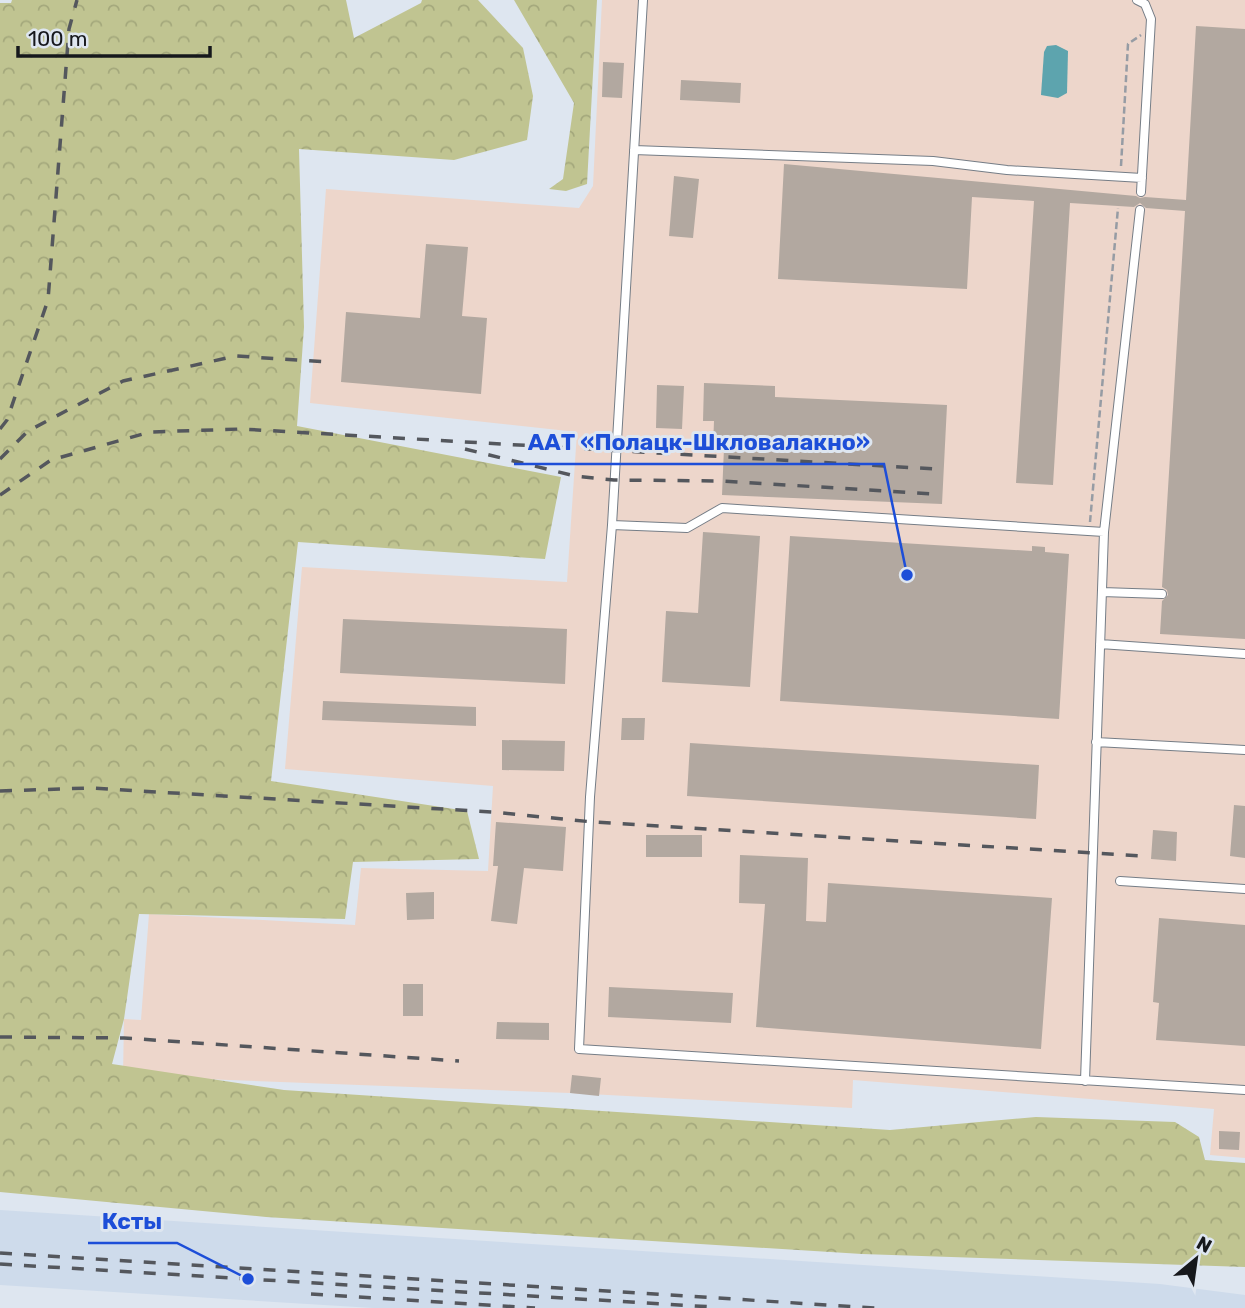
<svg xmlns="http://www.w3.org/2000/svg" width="1245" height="1308" font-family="Rubik,sans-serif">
	<defs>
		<pattern id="forest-crowns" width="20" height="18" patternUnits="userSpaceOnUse" patternTransform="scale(1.75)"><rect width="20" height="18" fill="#c0c491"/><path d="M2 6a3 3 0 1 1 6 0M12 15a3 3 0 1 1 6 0" fill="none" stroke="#a4a87c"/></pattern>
	</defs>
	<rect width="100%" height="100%" fill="#dee6f0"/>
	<!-- built -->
	<path fill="#cedbeb" d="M0,1210L1160,1284L1245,1295V1308H373L0,1285Z"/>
	<!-- industrial -->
	<path fill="#edd6cb" d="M602,0H1245V1158L1210,1155L1214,1109L853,1080L852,1108L570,1093L123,1076L124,1019L141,1020L149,914L355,925L361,868L488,871L493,786L285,769L302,567L567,582L577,432L310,403L326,189L579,208L593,186Z"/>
	<!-- forest -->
	<path fill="url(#forest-crowns)" d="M12,0H346L354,38L421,3L422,0H478L523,48L533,96L527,140L454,160L299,149L304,327L297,426L561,477L545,559L298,542L271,781L467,811L479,859L353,862L345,919L139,914L124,1019L112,1064L284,1090L890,1130L1036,1117L1175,1122L1199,1137L1205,1160L1245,1163V1267L862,1254L266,1217L0,1192V3H11Z
		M514,0H597L587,184L566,191L549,189L563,179L574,103Z"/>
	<!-- water -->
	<path fill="#5da4ae" d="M1056,45L1068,51L1067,93L1058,98L1041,95L1044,52L1047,46Z"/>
	<!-- building -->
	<path fill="#b2a8a0" d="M1196,26L1245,29V639L1160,634L1162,601L1168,595L1167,590L1162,587L1185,211L1146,208L1140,203L1134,207L1070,203L1053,485L1016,483L1034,201L972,197L967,289L778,279L784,164L1136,196L1140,198L1145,197L1186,200Z
		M603,62L624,63L622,98L602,97Z
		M681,80L741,83L740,103L680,100Z
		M674,176L699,179L693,238L669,236Z
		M426,244L468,247L462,316L487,318L481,394L341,382L346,312L420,318Z
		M704,383L775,386V397L947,405L942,504L722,495L724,448L713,447L714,421H703Z
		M657,385L684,386L682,429L656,428Z
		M703,532L760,536L750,687L662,682L666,611L698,613Z
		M790,536L1032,551V546L1045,547V552L1069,554L1059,719L780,701Z
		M343,619L567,629L565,684L340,673Z
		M323,701L476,707V726L322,720Z
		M622,718H645L644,740H621Z
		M502,740L565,741L564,771L502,770Z
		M690,743L1039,765L1036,819L687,796Z
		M1234,805L1245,806V858L1230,856Z
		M496,822L566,827L563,871L524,868L517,924L491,921L498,866H493Z
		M1153,830L1177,832L1176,861L1151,859Z
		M646,835H702V857H646Z
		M740,855L808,858L806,921L826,922L828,883L1052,898L1041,1049L756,1027L765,904L739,903Z
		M434,892V919L407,920L406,893Z
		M1159,918L1245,925V1046L1156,1040L1159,1003L1153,1002Z
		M403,984H423V1016H403Z
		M609,987L733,993L731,1023L608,1017Z
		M497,1022L549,1023V1040L496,1039Z
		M572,1075L601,1078L599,1096L570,1093Z
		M1219,1131L1240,1132L1239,1150L1219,1149Z"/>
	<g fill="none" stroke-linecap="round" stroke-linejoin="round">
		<defs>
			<path id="lane" d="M643,0L612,525L590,797L579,1049L1245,1090
				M1137,0L1145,4L1151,19L1141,192
				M634,150L933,161L1007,170L1142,178
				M612,525L687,528L722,508L1104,532
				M1102,592L1162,594
				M1100,644L1245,654
				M1096,742L1245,750
				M1120,881L1245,889
				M1085,1081L1104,532L1140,210"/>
		</defs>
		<!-- lane casing -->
		<use href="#lane" stroke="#757d86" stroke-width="10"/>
		<!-- path -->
		<path stroke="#969ca4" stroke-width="2.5" stroke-dasharray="7 3.5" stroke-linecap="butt" d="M1121,166L1128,44L1141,35
			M1090,522L1118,208"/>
		<!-- lane -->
		<use href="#lane" stroke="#fff" stroke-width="8"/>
		<!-- rail -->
		<path stroke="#54575d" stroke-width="3.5" stroke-dasharray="12 12" stroke-linecap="butt" d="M0,429L7,420L48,300L69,29L77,0
			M465,449L575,476L614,480L723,481L932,494
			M0,459L28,431L123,381L236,356L329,362
			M0,495L51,460L150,432L241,429L936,469
			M0,791L90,788L492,812L593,822L1141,856
			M0,1037L124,1038L459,1061
			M0,1253L876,1308
			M0,1264L713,1307
			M311,1294L535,1308"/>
	</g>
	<!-- callouts -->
	<path fill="none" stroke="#1d4ed8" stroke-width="2.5" d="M907 575L884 464H514M248 1279L177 1243H88"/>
	<g fill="#1d4ed8" stroke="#dee6f0" stroke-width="2.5">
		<circle cx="907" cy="575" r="7"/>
		<circle cx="248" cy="1279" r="7"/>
	</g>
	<g font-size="23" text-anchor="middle" font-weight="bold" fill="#1d4ed8" stroke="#dee6f0" stroke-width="6" stroke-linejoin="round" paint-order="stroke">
		<text x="699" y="450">ААТ «Полацк-Шкловалакно»</text>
		<text x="132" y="1229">Ксты</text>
	</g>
	<!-- north arrow -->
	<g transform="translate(1196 1259) rotate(29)" stroke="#dee6f0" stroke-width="5" paint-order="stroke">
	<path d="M0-5L12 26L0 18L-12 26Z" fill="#16181c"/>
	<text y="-10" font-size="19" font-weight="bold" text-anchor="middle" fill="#16181c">N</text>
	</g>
	<!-- scale -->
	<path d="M18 46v10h192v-10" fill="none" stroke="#16181c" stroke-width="3.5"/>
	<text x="28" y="46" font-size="21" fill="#16181c" stroke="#dee6f0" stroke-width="5" paint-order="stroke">100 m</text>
</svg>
